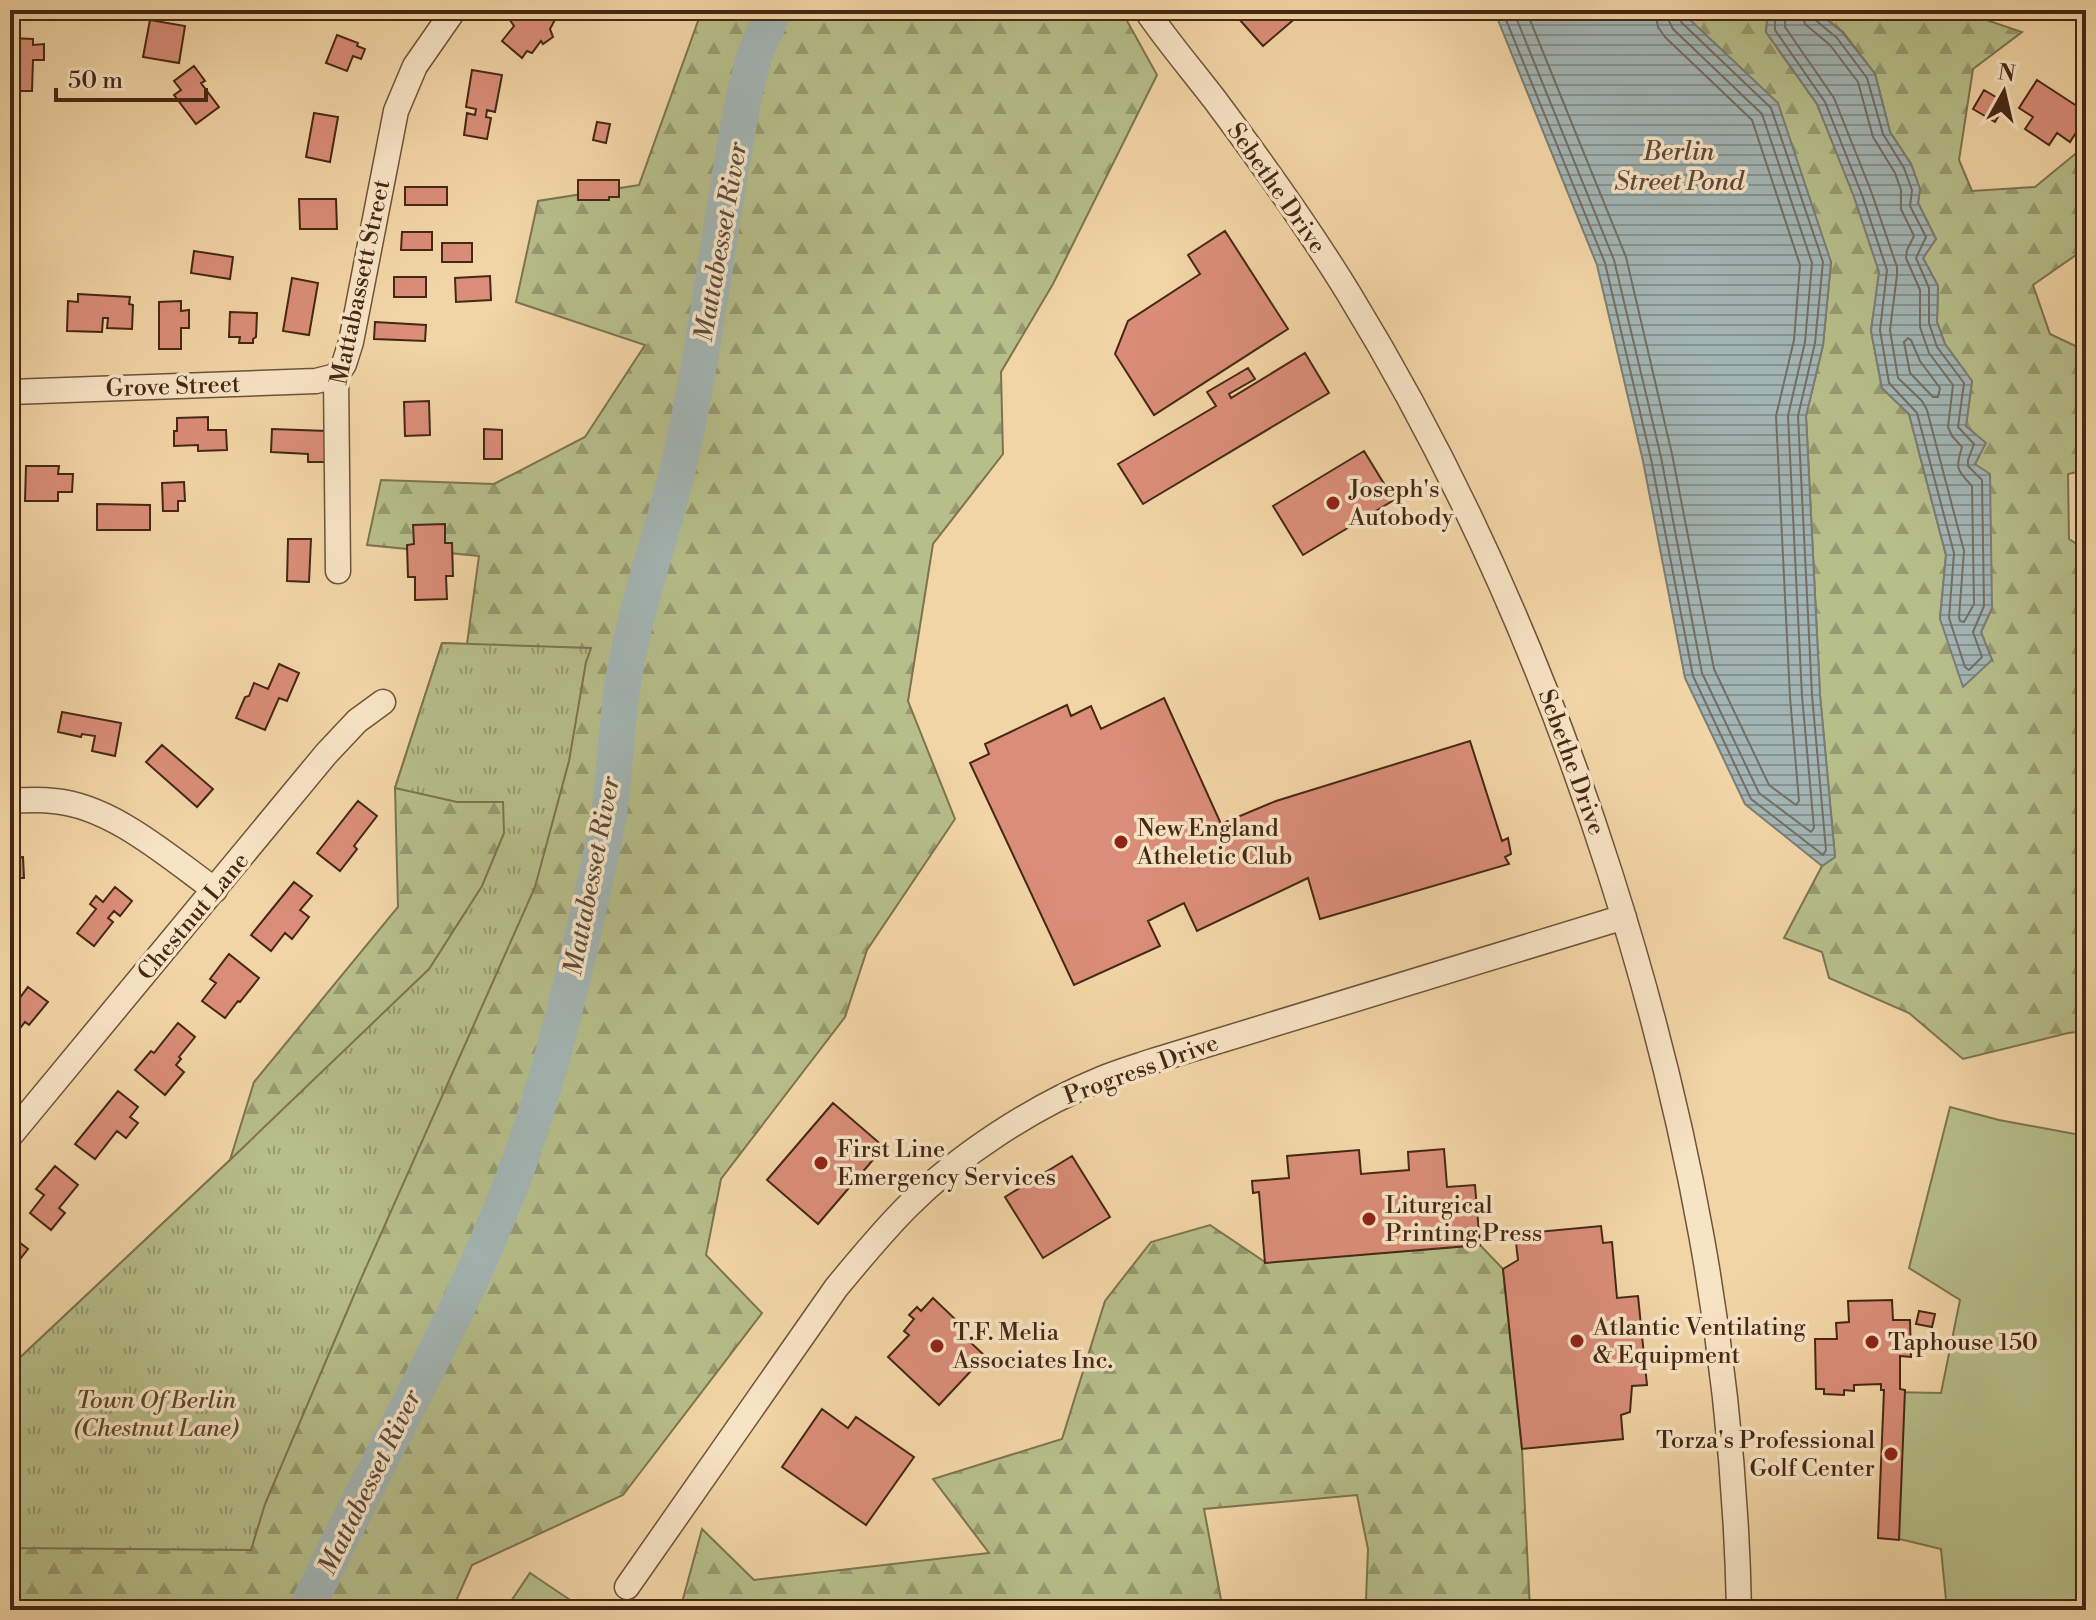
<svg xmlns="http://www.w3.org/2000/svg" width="2096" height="1620" font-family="'Libre Bodoni',serif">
	<defs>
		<pattern id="forest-firs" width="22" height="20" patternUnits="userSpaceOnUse" patternTransform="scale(2)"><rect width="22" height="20" fill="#b6be8a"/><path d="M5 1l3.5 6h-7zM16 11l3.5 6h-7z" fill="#969a70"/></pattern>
		<pattern id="park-tufts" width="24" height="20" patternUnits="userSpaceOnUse" patternTransform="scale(2)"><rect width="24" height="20" fill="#b6be8a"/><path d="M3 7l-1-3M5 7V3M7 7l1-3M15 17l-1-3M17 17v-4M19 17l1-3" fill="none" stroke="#969a70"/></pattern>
		<pattern id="water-rules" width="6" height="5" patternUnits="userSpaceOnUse" patternTransform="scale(2)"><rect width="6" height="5" fill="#a2b5b4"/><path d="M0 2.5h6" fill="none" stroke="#869391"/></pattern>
	</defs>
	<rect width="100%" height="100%" fill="#f2d5a6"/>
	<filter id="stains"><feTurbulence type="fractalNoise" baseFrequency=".0025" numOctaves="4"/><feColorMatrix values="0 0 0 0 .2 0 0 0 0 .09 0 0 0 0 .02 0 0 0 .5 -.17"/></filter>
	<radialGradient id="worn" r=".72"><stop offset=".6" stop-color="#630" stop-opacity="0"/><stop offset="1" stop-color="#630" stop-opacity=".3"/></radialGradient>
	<!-- grass -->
	<path fill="#b6be8a" stroke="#7e7350" stroke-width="2" d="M1950,1107L1999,1120L2086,1136V1610H1947L1941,1549L1883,1535L1887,1392L1941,1393L1960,1300L1909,1268Z
		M530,1573L585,1610H505Z"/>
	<!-- forest -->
	<path fill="url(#forest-firs)" stroke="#7e7350" stroke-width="2" d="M702,10H1121L1157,75L1053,284L1001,372L1003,454L933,544L908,701L955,819L867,950L845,1017L721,1179L706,1255L762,1313L623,1495L472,1565L452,1610H10V1367L230,1160L254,1082L398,907L395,788L442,643L467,644L479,556L367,545L381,480L494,484L585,437L645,345L516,302L538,201L639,185Z
		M1685,10H1768L1766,32L1817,104L1855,197L1880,273L1871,330L1882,388L1909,414L1946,555L1940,619L1992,660L1981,632L1992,608L1975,464L1985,443L1966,426L1972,381L1945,344L1937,322L1938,286L1923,258L1936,239L1918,203L1920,189L1911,164L1890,132L1875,74L1843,32L1815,10H1957L2022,32L1973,69L1959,160L1972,191L2035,187L2086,145V248L2033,285L2050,334L2086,351V470L2068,474L2069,539L2086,550V1031L2068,1033L1963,1059L1909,1013L1829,978L1822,952L1784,938L1822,866L1835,857L1820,695L1806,416L1823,345L1831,262L1686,16Z
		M1210,1225L1265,1262L1480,1245L1503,1269L1522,1449L1530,1610H1372L1366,1600L1368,1549L1357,1495L1204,1509L1223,1610H1131L1119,1607L1105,1610H680L702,1529L754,1580L989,1553L933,1479L1062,1439L1105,1301L1151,1242Z"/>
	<!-- park -->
	<path fill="url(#park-tufts)" stroke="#7e7350" stroke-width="2" d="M442,643L591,648L586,662L569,761L535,887L360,1281L265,1504L251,1550L10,1548V1367L230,1160L429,969L482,886L504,833L503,802H457L395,788Z"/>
	<!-- water -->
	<path fill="url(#water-rules)" stroke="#7d7d74" stroke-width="2" d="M1494,10H1685L1686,16L1778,103L1831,262L1823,345L1806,416L1820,695L1835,857L1822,866L1745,804L1685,678L1643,461L1597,265Z
		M1768,10H1815L1842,32L1875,74L1890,132L1911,164L1920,189L1918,203L1936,239L1923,258L1938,286L1937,322L1945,344L1972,381L1966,426L1986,443L1975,464L1990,474L1992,608L1981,632L1992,660L1963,687L1940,619L1946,555L1909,414L1882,388L1871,331L1879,272L1854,197L1817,104L1766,32Z"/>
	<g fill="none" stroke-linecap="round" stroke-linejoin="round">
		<!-- shore -->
		<path stroke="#746e64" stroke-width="2" d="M1502,10L1605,263L1651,459L1693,676L1751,799L1823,855L1826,850L1812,695L1798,416L1815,343L1823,262L1771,108L1681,22L1677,10
			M1513,10L1614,260L1661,457L1702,673L1759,793L1811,832L1814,828L1802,696L1788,416L1805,342L1812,263L1762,114L1673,29L1669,21L1667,10
			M1526,10L1626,257L1672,454L1714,669L1769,785L1796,805L1799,801L1790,697L1776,416L1794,340L1800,265L1752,120L1665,37L1658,27L1655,10
			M1775,10V30L1825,102L1862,195L1887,270L1880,330L1889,383L1917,413L1954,553L1949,618L1965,667L1969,670L1982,657L1973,632L1984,606L1982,480L1968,466V460L1974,444L1958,427L1964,383L1937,347L1929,323V288L1916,258L1926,237L1910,206L1912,190L1904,168L1883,134L1867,78L1837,38L1813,18L1811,10
			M1785,10V27L1834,98L1871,191L1897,267V275L1890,330L1898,378L1922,401L1927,410L1964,551L1959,617L1960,621L1964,622L1974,604L1972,486C1957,470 1955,469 1962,447L1952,436L1948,427L1953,385L1929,353L1920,327V290L1906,258L1907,250L1914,236L1901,209V190L1895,173L1873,137L1858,82L1830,45L1805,24L1801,10
			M1908,338L1911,340L1920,361L1940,388L1938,397H1933L1910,373L1904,342Z"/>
		<!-- river -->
		<path stroke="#a2b5b4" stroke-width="36" d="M306,1610C381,1448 477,1295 532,1125C551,1066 566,1007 580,947C590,903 601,859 609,814C616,767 616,718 625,671C638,595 667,522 683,447C709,329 721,210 745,92L755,54L774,10"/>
	</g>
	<!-- building -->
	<path fill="#da8d78" stroke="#452815" stroke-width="2" d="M518,10H555L558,14L550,29L553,37L543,44L541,41L532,53L527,51L522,58L502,41L514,26L510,20Z
		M1231,10H1305L1263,46Z
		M150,20L185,26L179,63L143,57Z
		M337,35L358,43L357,46L365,49L361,59L353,56L347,71L326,63Z
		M10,38L33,39V45L44,44V60H33L32,91H10Z
		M194,66L205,81L201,83L219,107L196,124L174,95L181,90L174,81Z
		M472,70L502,75L495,112L487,110L486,117L491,118L487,139L464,135L467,113L475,115L476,109L466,107Z
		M2037,80L2086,112V117L2070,142L2057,133L2049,145L2025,129L2033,117L2019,108Z
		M1984,90L2006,103L1995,122L1973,109Z
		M314,113L338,117L330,162L306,157Z
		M597,122L610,124L606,143L593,140Z
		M578,180H619V197H609V200H578Z
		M405,187H447V205H405Z
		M299,199H336L337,229H300Z
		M1225,231L1288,329L1154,415L1115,354L1128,321L1200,274L1188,255Z
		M402,232H432V250H401Z
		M442,243H472V262H442Z
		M194,251L233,257L230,279L191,273Z
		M490,276L491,300L456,302L455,278Z
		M394,277H426V297H394Z
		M292,278L318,283L309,335L283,331Z
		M78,294L130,297L129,304L133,305L132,329L107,328L108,318H103L102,332L67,331L68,301L78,302Z
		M181,301V311L189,310V328H181V349H159V302Z
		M230,312L257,313L256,337L253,339V343H239L240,337H229Z
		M375,322L426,325L425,341L374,339Z
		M1305,353L1329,393L1143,504L1118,464L1216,406L1207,392L1248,368L1255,379L1229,394L1231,398Z
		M429,401L430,435L405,436L404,402Z
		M208,417V430H226L227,450L198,451V445L174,446V431H177V418Z
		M272,429L327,431V462H308V454L271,452Z
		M484,429L502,430V459H484Z
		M1364,451L1394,500L1303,555L1273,506Z
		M26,466H59L58,474H73L72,492H58V501H25Z
		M184,482L185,501H178V511H163L162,483Z
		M97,504L150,505V530H97Z
		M445,524V543H452L453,576H446L447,599L415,600V577H408L407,545L414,544L413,525Z
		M288,539H311L309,582L287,581Z
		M279,664L299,673L287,701L279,698L265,730L236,718L245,697L249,696L254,683L268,689Z
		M1164,698L1221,824L1276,801L1470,741L1502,841L1508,838L1511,854L1505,857L1509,864L1320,919L1308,878L1197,931L1184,903L1148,921L1160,946L1074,985L970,763L989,754L985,744L1067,705L1071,716L1091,706L1101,729Z
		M62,712L121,723L115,756L92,751L95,736L82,734L81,737L58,732Z
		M162,745L213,789L197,807L146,762Z
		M358,801L377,816L354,846L357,849L340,871L317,853Z
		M23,857L24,878H10V858Z
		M294,882L312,896L300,910L309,917L292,939L285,933L271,951L251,935Z
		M115,887L132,901L120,916L114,911L108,918L113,922L94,946L77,933L96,909L90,904L96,896L103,902Z
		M229,954L259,978L240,1002L238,1001L225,1018L202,1001L216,983L210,979Z
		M28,987L48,1002L29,1025L25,1022L10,1041V1011Z
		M178,1023L195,1037L179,1057L181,1059L176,1065L184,1072L165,1095L135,1070L151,1051L154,1053Z
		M118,1091L138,1107L130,1117L138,1123L126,1138L117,1131L95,1159L75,1144Z
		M833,1103L884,1147L818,1224L767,1180Z
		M1444,1149L1447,1187L1475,1185L1480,1245L1265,1263L1259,1192L1253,1193L1252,1181L1289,1178L1287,1156L1359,1150L1361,1174L1409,1170L1408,1152Z
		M1072,1156L1110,1217L1043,1258L1005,1197Z
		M55,1166L78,1185L59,1208L65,1213L51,1230L30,1213L44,1195L36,1189Z
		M1601,1226L1603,1243L1612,1242L1617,1298L1638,1296L1647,1385L1632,1386L1630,1412L1621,1415L1623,1439L1522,1449L1503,1269L1518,1260L1515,1234Z
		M10,1235L28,1249L10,1272Z
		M933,1298L955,1319L951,1324L985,1356L939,1405L888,1357L909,1335L904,1331L914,1319L909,1315L917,1307L921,1311Z
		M1892,1300L1893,1320H1910L1911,1357L1900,1356V1389L1905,1390L1899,1540L1878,1538L1884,1390H1881V1384L1854,1385V1391L1844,1390V1395L1824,1394V1389H1816L1815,1339H1837L1836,1323L1849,1322L1848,1301Z
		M1919,1311L1935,1314L1932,1327L1916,1324Z
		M822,1409L848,1428L856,1417L914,1457L866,1525L782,1467Z"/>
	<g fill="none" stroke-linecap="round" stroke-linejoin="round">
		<defs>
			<path id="minor" d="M1146,10C1167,41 1192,70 1215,100C1262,163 1308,227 1349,294C1461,477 1545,669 1610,873C1687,1114 1734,1356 1739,1610
				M10,392L316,381L336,376
				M338,571L336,376L344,364L351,342L396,111L415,66L454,10
				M10,801C24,800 39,799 54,801C112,806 169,857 215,890
				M10,1136L326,754L357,721L383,702
				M627,1587L836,1288C859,1260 882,1232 908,1206C960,1154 1033,1107 1101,1079C1118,1072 1135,1067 1153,1061L1624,917"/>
		</defs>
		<!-- minor casing -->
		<use href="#minor" stroke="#705339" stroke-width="27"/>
		<!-- minor -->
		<use href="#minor" stroke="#f7e4c5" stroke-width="24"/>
	</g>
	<!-- markers -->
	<g fill="#8f2418" stroke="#f7e4c5" stroke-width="3">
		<circle cx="1333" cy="503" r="8"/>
		<circle cx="1121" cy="842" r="8"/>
		<circle cx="821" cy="1163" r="8"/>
		<circle cx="1369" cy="1219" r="8"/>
		<circle cx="1577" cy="1341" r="8"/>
		<circle cx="1872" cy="1342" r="8"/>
		<circle cx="937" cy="1346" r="8"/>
		<circle cx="1891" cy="1454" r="8"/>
	</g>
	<g text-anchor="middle" stroke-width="7" stroke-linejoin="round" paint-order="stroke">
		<!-- street labels -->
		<g font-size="24" fill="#452815" stroke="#f7e4c5">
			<text transform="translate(1277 188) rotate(55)" y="8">Sebethe Drive</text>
			<text transform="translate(360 282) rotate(-78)" y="8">Mattabassett Street</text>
			<text transform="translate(173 386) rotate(-2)" y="8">Grove Street</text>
			<text transform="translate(1572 762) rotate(70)" y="8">Sebethe Drive</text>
			<text transform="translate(193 916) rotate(-50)" y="8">Chestnut Lane</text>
			<text transform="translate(1141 1069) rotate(-20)" y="8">Progress Drive</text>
		</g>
		<!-- poi labels -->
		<g font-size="24" fill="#452815" stroke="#f7e4c5" text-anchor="start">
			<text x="1349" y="497">Joseph's<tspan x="1349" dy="28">Autobody</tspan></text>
			<text x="1137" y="836">New England<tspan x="1137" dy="28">Atheletic Club</tspan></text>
			<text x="837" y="1157">First Line<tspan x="837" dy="28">Emergency Services</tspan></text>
			<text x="1385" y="1213">Liturgical<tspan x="1385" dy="28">Printing Press</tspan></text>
			<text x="1593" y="1335">Atlantic Ventilating<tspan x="1593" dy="28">&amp; Equipment</tspan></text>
			<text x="953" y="1340">T.F. Melia<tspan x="953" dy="28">Associates Inc.</tspan></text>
			<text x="1888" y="1350">Taphouse 150</text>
			<text x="1875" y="1448" text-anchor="end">Torza's Professional<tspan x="1875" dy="28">Golf Center</tspan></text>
		</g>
		<!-- park labels -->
		<g font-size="24" font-style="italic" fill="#5c462c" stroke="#f7e4c5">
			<text x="156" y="1408">Town Of Berlin<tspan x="156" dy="28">(Chestnut Lane)</tspan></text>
		</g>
		<!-- water labels -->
		<g font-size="26" font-style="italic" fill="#5c4b3d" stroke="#f7e4c5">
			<text x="1679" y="160">Berlin<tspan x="1679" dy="30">Street Pond</tspan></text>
			<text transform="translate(720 242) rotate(-80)" y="9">Mattabesset River</text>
			<text transform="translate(591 876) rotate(-79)" y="9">Mattabesset River</text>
			<text transform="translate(369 1482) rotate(-64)" y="9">Mattabesset River</text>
		</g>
	</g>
	<!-- margin -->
	<rect width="2096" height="1620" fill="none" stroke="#f2d5a6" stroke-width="40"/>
	<rect x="12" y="12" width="2072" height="1596" fill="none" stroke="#452815" stroke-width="4"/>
	<rect x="20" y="20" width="2056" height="1580" fill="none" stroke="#452815" stroke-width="2"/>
	<!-- north arrow -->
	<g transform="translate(2004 92) rotate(8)" stroke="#f7e4c5" stroke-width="6" paint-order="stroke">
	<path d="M0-6L14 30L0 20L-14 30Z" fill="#452815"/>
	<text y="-12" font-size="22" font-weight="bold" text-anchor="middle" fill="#452815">N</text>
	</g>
	<!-- scale -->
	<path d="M56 88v12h150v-12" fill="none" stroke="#452815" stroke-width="4"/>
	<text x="68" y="88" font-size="24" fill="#452815" stroke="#f7e4c5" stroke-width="6" paint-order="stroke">50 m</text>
	<rect width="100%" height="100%" filter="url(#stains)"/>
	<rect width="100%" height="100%" fill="url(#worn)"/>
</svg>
